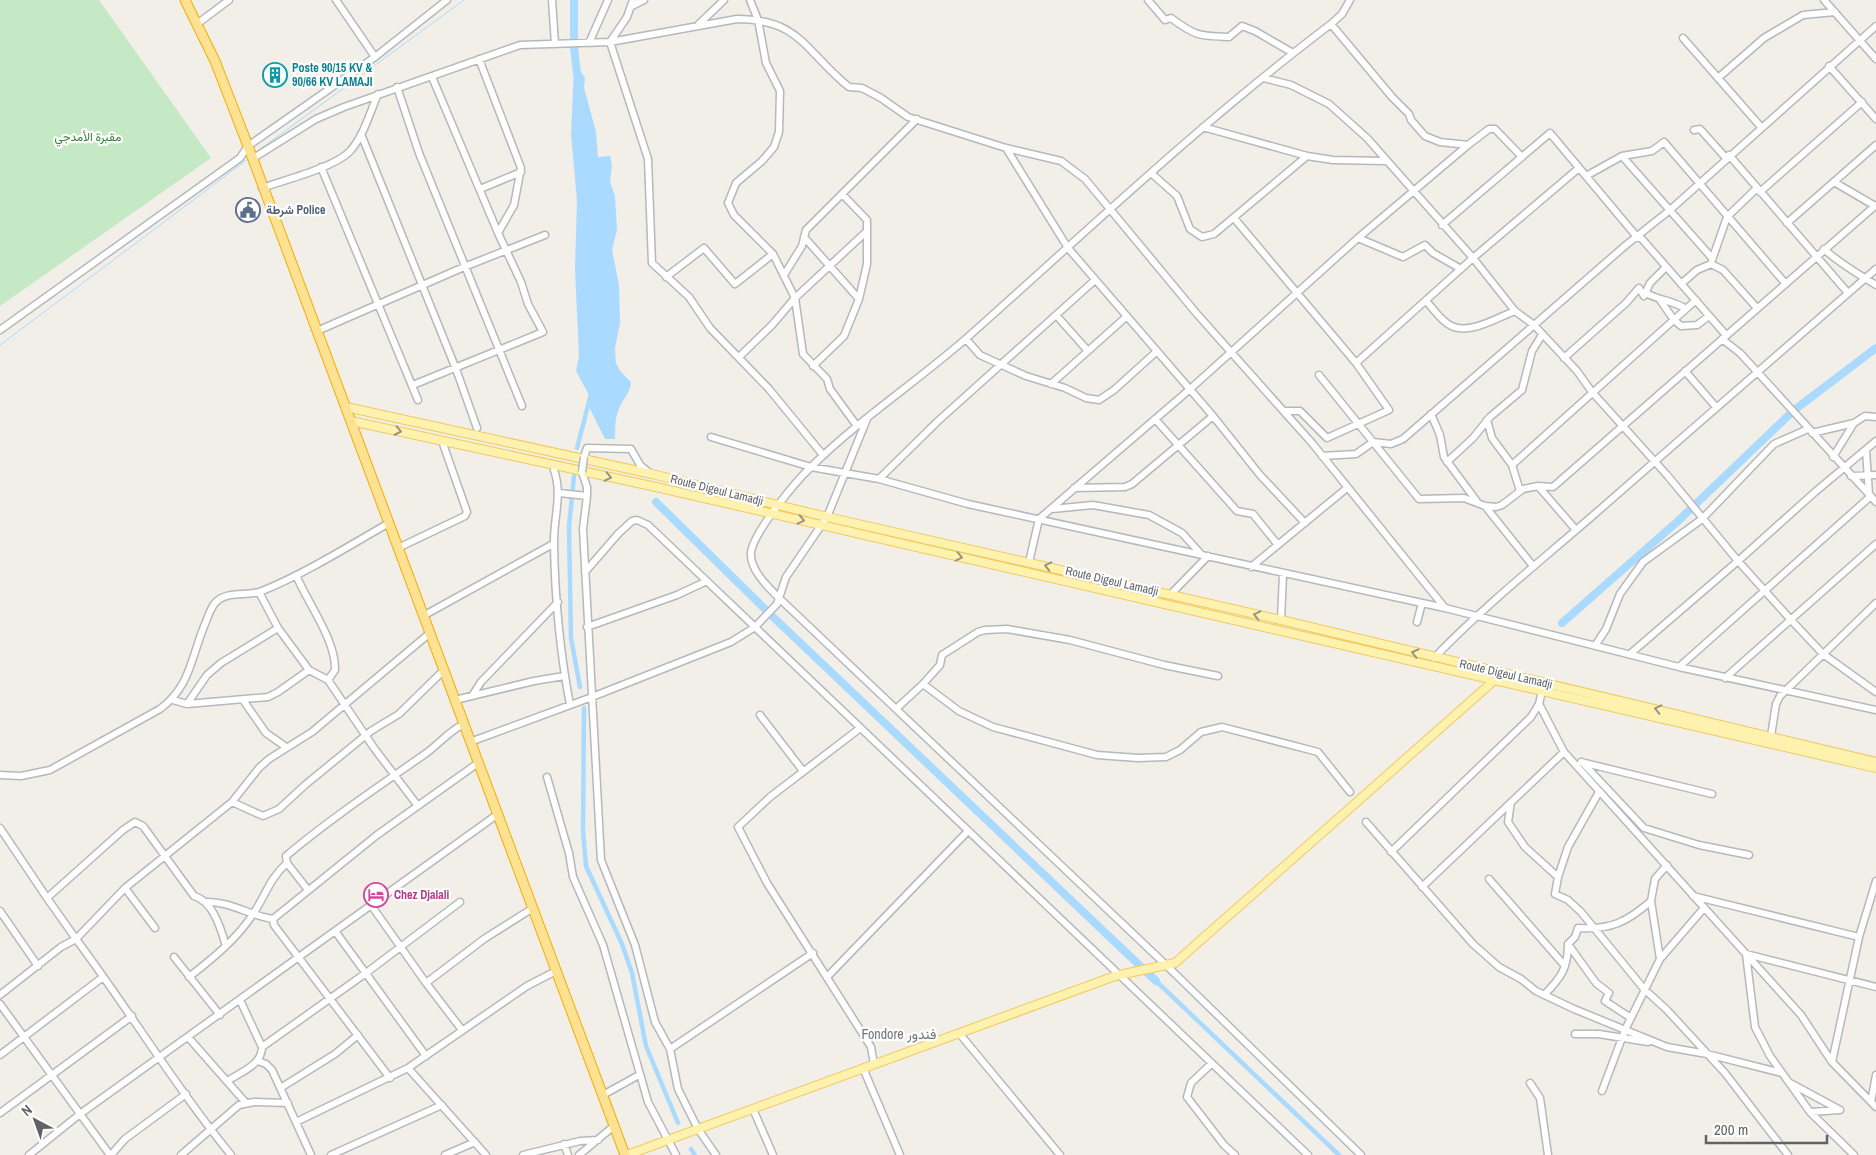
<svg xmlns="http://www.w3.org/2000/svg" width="1876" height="1155" font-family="'Archivo Narrow',Vazirmatn,sans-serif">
	<rect width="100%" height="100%" fill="#f1efe8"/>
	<!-- green -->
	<path fill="#c5e8c5" d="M0,0H99L211,158L0,306Z"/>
	<!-- water -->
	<path fill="#aadaff" d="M574,66H577L585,78L584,88L596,132L598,157L610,156L612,165L610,182L615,196L617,230L612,250L619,285L620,323L615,348L616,363L620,371L631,382C631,390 625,397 621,404C615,415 615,427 615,439H605L590,409V397L576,371L579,356L575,269L577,201L571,134Z"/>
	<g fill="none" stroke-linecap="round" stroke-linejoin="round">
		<!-- stream -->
		<path stroke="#aadaff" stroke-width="1" d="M255,153L464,0
			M0,345L248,159"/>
		<!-- canal -->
		<path stroke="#aadaff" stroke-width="4.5" d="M577,448L591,394
			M574,476L569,527L571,638L580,687
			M584,708L583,831L586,866L622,944L632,973L646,1046L678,1123
			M1156,981L1339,1155
			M691,1149L695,1155"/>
		<!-- river -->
		<path stroke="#aadaff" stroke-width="8" d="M574,0V48L577,74
			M656,502L771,615L1156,981
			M1562,623L1678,521L1793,411L1876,348"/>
		<defs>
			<path id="minor" d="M336,0L375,57
				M552,0L555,44
				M633,0L627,17L610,42L648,159L652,263L689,297L710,328L769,389L823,455
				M750,0L758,20L766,63L780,91L779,132L774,147L762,161L736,183L728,203L734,215L773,254L795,298L803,354L827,379L830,389L857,426
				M1148,0L1165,20L1171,18C1195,36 1199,36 1229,37L1242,26L1255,31L1293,53
				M1350,0L1342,14L1331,24C1204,120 1088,230 969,336C918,381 861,418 812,466C796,481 755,530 751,552C749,569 768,587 779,598L1166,965L1361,1155
				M1824,0L1876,59
				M632,6L644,0
				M197,24L229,0
				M699,24L724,0
				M1331,24L1392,97L1409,114L1411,120L1425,136L1440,142L1468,145
				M1683,38L1761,127
				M589,43L608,0
				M479,59L521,168L514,205L498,233
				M1829,66L1876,119
				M1264,78L1291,85L1329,104L1367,138L1473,258L1515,311L1534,325L1577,371L1592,392L1667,475L1738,561L1791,620L1823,654L1876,692
				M1718,78L1764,38L1803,15L1835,12
				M397,87L419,153L522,406
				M1203,127L1307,156L1333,160L1386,161
				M1694,130L1700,129L1726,158
				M361,134L456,369L477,428
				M1006,148L1068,248L1213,416L1260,475L1305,523
				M1729,155L1848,293
				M1622,156L1652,151L1664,142L1785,283
				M252,159L316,119L344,107L520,45L610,42L737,19C798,20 802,46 843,82L849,87L862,88L881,98L908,117L1006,148L1061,161L1085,179L1197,314L1312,443L1445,608
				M321,167L418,400
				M1151,173L1177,196L1190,229L1202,237L1214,234L1307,156
				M1586,176L1622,156L1712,258
				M1834,182L1875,206
				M262,188C284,180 337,167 351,150C364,135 370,112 378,94
				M480,189L521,172
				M1760,192L1862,102
				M1234,218L1356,363
				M1787,223L1876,145
				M1442,225L1550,133L1637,237L1642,239L1726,335
				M804,237L859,299
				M1358,238L1403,257L1425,245L1433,253L1461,269
				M1824,249C1840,264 1857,273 1876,285
				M1712,260L1727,217L1757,188
				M784,275L802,246L806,230L917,119
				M666,277L704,248L735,284L773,254
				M1681,284L1697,270L1711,264L1723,270L1757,308
				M1646,293C1660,301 1673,300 1686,309
				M1660,300L1674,320L1681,326L1697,325L1709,316
				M1426,301C1433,308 1439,318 1448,324C1467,337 1496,318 1515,311
				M1056,315L1088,351
				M0,330L240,158L248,146L375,57L447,0
				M317,331L464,267L545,235
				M966,339L980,355L1026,376L1065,388L1086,398L1099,400L1114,390L1156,352
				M1722,339L1740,353L1876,502
				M739,357L772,325L795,298L867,231
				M1564,358L1626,303L1639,288L1644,296L1650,283L1666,267
				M813,366L844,336L859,299L867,264V220L842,194
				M1685,371L1716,407
				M1319,375L1419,499L1464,498L1485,506L1496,507L1502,505L1523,489L1538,486L1553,487L1876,205
				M1051,384L1126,317
				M413,385L543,332L528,304L521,282L498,233L432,77
				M1285,411H1300L1327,438L1389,410L1356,363L1473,258L1579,168
				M1431,414L1440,435L1444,457L1478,503
				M1155,419L1237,511L1253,514L1278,545
				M1487,420L1492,438L1512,465
				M1812,433L1854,423L1865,416L1876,417
				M711,437L811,467L879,479L968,504L1445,608L1679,667L1876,710
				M1866,450L1869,494
				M1322,456L1356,454L1373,442L1391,444L1403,439L1626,245L1670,210L1876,26
				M584,457L587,448L631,449L640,465L651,474
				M1833,457L1854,423
				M1447,462L1473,438L1490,417L1522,390L1532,351L1542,335
				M554,470C563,495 553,519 554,545C555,599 560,652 570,705
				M582,472L587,487V496L583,529L601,860L635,945L655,1022L670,1049L678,1089L698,1129L716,1155
				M1851,476L1876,475
				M879,479L938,421L1095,280
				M1538,486L1576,530
				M1074,488L1125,487L1132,484L1213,416
				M1520,491L1512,465L1696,300
				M559,493L587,496
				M1485,506L1533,566
				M1052,509L1093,505L1149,515L1182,533L1200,553
				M398,548L465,516L467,512L442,441
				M1029,562L1039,519L1189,390L1358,238L1468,145L1489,129H1495L1522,157
				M1251,567L1347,488
				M585,572L618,534L632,521L637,520L648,525L1308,1155
				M296,575C308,604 336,640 335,670L328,680L374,748L418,806
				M259,592L278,628L309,670L328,680
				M1170,595L1208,556
				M423,616L553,544
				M1281,620L1283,574
				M1417,622L1422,603
				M587,627L677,595L707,581
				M1595,646L1606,629L1620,594L1643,562L1702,519L1774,444L1808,429
				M1630,654L1738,561L1815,492L1876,441
				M1434,658C1485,605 1542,560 1597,512C1690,431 1783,349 1876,269
				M1679,667L1871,496
				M1725,678L1876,544
				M923,684L940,665L942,655L978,632L985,630L1007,629L1070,640L1164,665L1218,676
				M472,696L481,682L558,602
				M173,700L187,704L268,697L278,692L309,670
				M243,700L266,733L286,747
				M455,700L534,681L564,676
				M187,704L207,675L221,663L278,628
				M1539,704L1564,752L1801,1015L1832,1062L1876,1107
				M897,708L923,684L959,711L993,727L1097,755L1138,758L1166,757L1180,750L1201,732L1222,727L1318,752L1350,792
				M760,715L803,771
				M859,729L770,797L738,827L767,883L871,1047L874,1064
				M1771,736L1776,704L1780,696L1876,603
				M470,742L592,697L731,642L755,627L777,604L786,577L827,517L867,419
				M1581,762L1712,794
				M1582,762L1644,828L1699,845L1749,855
				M0,775L21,776L50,770L160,709C191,686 191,657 205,624C208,617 210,609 215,603C226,590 247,597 262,591C306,573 347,547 389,523
				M547,777L569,853L573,877L603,945L648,1102L676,1155
				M232,802L263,816L279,809L305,785L371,731L399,714L444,670
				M1511,802L1508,822L1525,847L1558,877L1555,894L1568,900L1581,912L1644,989L1667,1010L1725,1073L1788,1155
				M1366,822L1473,944L1499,967L1521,979L1536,991L1574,1009L1667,1047L1707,1054L1782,1073
				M0,828L47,898
				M1391,852L1531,717L1539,704L1544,682
				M1558,877L1568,847L1599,792
				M1489,879L1565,966
				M1422,887L1564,752
				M125,888L155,928
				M308,890L287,863L286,856C330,819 378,787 425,754C438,745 450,730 464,724
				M1693,896L1859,937
				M206,902C229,901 251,916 273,919
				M371,905L426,983L484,939L533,908
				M0,911L38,966
				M335,931L426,1056
				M1568,944L1596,983L1609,993L1605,1001L1631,1018
				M174,957L220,1015
				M1660,959L1651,901L1655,879L1667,865
				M828,976L968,831
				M189,977C212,959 237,939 253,914C266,895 269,879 287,863
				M426,983L462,1030
				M0,995L61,947L76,939L47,898L123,830L135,822L143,826L194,896C213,901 221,929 226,946
				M1544,995C1561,978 1568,968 1568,944L1575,937L1578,928C1611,930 1627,922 1651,901
				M0,1004L110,1155
				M959,1033L1060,1155
				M1575,1034H1599L1648,1042
				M188,1037L246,1103
				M262,1047L366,973L460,902
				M670,1049L813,953
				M0,1055L103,977
				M258,1061L266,1064L272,1070L311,1155
				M1832,1062L1859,937L1876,881
				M1212,1063L1191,1083L1187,1097L1224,1145L1235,1155
				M408,1068L486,1155
				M863,1068L900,1155
				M390,1078L274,925L273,919L377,835L478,763
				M227,1081C241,1072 262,1065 262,1047L240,1000
				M1530,1083L1540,1098L1548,1155
				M1790,1083L1840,1110L1810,1112
				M282,1087L335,1054L358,1035
				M1602,1091L1625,1030L1660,959L1704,908
				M603,1095L639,1075
				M1871,1102L1876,1075
				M753,1109L773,1155
				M0,1113L132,1016
				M296,1122L408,1068L527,986L556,971
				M564,1144L568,1155
				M29,1155L80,1114L498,814
				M111,1155L125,1139L186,1094
				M181,1155L239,1105L254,1102L288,1103
				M231,1155C175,1086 129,1010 76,939L125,888L232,802L259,768L269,759L312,732L430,633
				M331,1155L442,1105
				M445,1155L475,1142
				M523,1155L580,1141L598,1140
				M579,1155L614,1126
				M1854,1155L1810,1112L1770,1056L1755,1027L1746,954L1876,987"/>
			<path id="major" d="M346,407L652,474L827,517L1281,620L1876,762
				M351,421L656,487L1876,768
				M627,1155L1115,976L1175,963L1498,677"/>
			<path id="highway" d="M185,0L215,61L248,146L625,1155"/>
		</defs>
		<!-- minor casing -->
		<use href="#minor" stroke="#b5b8bc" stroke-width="9"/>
		<!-- major casing -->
		<use href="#major" stroke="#f2c960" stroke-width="10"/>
		<!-- highway casing -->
		<use href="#highway" stroke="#f9ab00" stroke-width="11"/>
		<!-- minor -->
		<use href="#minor" stroke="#fff" stroke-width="6"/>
		<!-- major -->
		<use href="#major" stroke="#fff2af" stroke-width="8"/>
		<!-- highway -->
		<use href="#highway" stroke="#fde293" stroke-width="9"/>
		<defs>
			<path id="minor-bridge" d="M582,472L584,457"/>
		</defs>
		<!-- minor-bridge casing -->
		<use href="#minor-bridge" stroke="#b5b8bc" stroke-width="9" stroke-linecap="butt"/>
		<!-- minor-bridge -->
		<use href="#minor-bridge" stroke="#fff" stroke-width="6"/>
	</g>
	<!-- one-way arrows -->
	<defs><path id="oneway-chevron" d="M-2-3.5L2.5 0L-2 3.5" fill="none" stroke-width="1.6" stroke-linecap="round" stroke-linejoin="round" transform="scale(1.25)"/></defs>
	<g stroke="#979581">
		<use href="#oneway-chevron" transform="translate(398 431) rotate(12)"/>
		<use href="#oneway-chevron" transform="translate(608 477) rotate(12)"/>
		<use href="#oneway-chevron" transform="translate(801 520) rotate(13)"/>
		<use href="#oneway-chevron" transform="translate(959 557) rotate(13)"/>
		<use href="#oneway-chevron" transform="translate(1048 566) rotate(-167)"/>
		<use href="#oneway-chevron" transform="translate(1257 615) rotate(-167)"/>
		<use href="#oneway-chevron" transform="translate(1415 653) rotate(-166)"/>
		<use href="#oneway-chevron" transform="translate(1658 709) rotate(-167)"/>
	</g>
	<!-- icons -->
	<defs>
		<symbol id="building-ring" viewBox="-11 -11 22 22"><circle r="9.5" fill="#fff" stroke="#0f9aa8" stroke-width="1.5"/><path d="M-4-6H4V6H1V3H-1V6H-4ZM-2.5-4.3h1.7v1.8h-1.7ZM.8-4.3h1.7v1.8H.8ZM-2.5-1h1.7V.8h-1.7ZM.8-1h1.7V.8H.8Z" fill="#0f9aa8"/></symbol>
		<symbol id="civic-ring" viewBox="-11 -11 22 22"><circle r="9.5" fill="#fff" stroke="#5c6f8a" stroke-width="1.5"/><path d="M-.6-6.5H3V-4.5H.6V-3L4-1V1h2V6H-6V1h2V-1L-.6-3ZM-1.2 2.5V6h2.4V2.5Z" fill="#5c6f8a"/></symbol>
		<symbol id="hotel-ring" viewBox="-11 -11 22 22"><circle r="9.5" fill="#fff" stroke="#d1479c" stroke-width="1.5"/><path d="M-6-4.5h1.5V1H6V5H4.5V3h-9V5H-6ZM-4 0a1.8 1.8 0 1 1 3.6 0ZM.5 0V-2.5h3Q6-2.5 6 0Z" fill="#d1479c"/></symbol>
	</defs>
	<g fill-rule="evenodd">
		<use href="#building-ring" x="261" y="61" width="28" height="28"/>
		<use href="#civic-ring" x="234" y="196" width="28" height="28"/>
		<use href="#hotel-ring" x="362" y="881" width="28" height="28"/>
	</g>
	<g text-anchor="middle" stroke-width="4.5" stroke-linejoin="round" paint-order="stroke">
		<!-- culture labels -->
		<g font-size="12" font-weight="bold" fill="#0d838f" stroke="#fff" text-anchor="start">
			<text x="292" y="72">Poste 90/15 KV &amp;<tspan x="292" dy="14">90/66 KV LAMAJI</tspan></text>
		</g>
		<!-- park labels -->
		<g font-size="12" fill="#348238" stroke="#fff">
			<text x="88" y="141">مقبرة الأمدجي</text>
		</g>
		<!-- service labels -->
		<g font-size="12" font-weight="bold" fill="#4e5e75" stroke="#fff" text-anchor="start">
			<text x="266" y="214">شرطة Police</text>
		</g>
		<!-- street labels -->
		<g font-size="12" fill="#5f6368" stroke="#fff">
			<text transform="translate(717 490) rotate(14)" y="4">Route Digeul Lamadji</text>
			<text transform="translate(1112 581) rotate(13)" y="4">Route Digeul Lamadji</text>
			<text transform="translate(1506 674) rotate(13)" y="4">Route Digeul Lamadji</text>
		</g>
		<!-- hotel labels -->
		<g font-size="12" font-weight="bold" fill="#b23c85" stroke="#fff" text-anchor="start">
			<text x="394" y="899">Chez Djalali</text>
		</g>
		<!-- neighbourhood labels -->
		<g font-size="14" fill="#70757a" stroke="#fff">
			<text x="899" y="1039">Fondore فندور</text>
		</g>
	</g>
	<!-- north arrow -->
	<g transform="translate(35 1120) rotate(319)" stroke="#ffffff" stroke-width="4" paint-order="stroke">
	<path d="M0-4L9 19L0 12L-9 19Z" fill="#5f6368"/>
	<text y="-8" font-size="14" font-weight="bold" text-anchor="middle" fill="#5f6368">N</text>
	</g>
	<!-- scale -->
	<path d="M1706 1135v8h121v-8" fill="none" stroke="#5f6368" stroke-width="2.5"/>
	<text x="1714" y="1135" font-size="15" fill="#5f6368" stroke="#ffffff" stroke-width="4" paint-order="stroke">200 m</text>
</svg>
